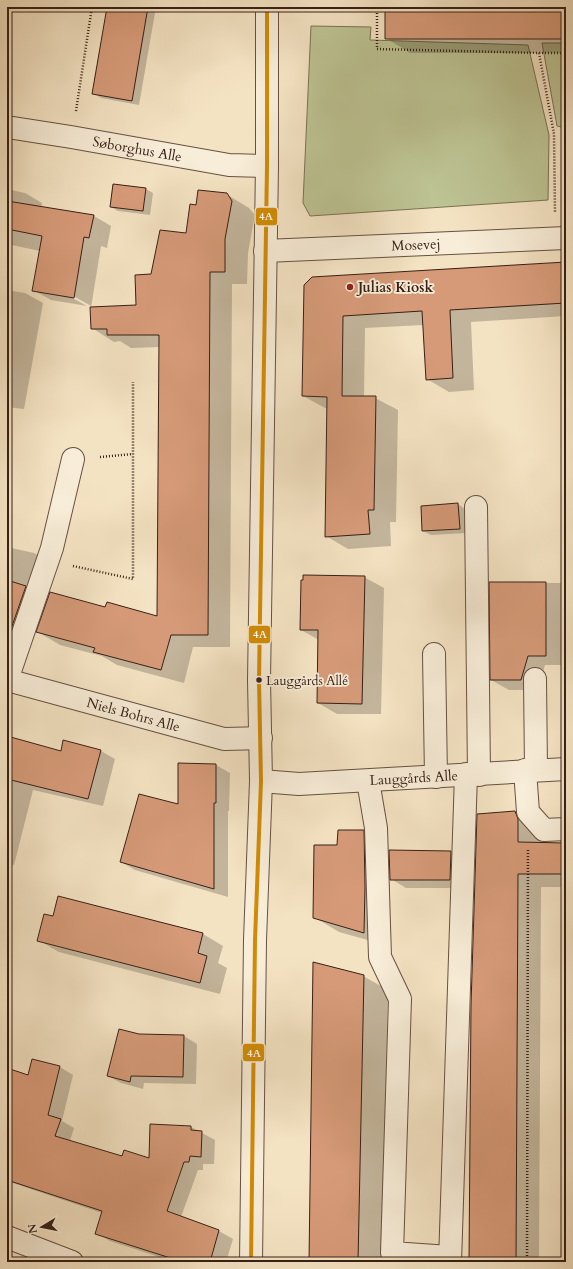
<svg xmlns="http://www.w3.org/2000/svg" width="573" height="1269" font-family="Cardo,serif">
	<rect width="100%" height="100%" fill="#f4e3c3"/>
	<filter id="stains"><feTurbulence type="fractalNoise" baseFrequency=".005" numOctaves="4"/><feColorMatrix values="0 0 0 0 .2 0 0 0 0 .09 0 0 0 0 .02 0 0 0 .5 -.17"/></filter>
	<radialGradient id="worn" r=".72"><stop offset=".6" stop-color="#630" stop-opacity="0"/><stop offset="1" stop-color="#630" stop-opacity=".3"/></radialGradient>
	<!-- green -->
	<path fill="#bdc393" stroke="#7a7255" d="M311,26L371,27L370,40L528,45L549,135L548,200L310,216L303,203Z
		M542,43H566V128L557,126Z"/>
	<!-- shadow -->
	<path fill="#0003" d="M108,7H156L139,105L101,98L93,93Z
		M386,7H566V53H410L386,38Z
		M7,189L25,193L42,203L41,208L94,216L111,226L107,248L101,246L91,308L137,306L152,275L187,234L197,206L226,194L249,208L255,215L248,253L247,284H232L230,647H193L184,683L117,665L102,656L60,645L38,632L106,608L158,617L160,347L131,348L120,341L114,342L92,328L91,306L70,294L69,296L87,306L51,300L33,290L40,251L7,244Z
		M146,189L153,193L150,215L118,211L111,207Z
		M566,263V316L471,322L474,390L449,392L427,379L424,325L365,328L364,397L375,398L398,410L396,522H390L391,546L348,549L326,536L328,408H325L303,396L305,285Z
		M7,290L25,293L43,303L24,409L7,407Z
		M564,353H566V381H565Z
		M458,504L465,509L467,533L431,535L423,531Z
		M7,547L34,553L46,560L21,640L7,636Z
		M364,577L384,588L381,714H337L318,703L319,640L301,630Z
		M490,583H566V665H545L538,690H509L491,680Z
		M7,737L61,752L101,751L115,759L103,806L33,790L14,865L7,863Z
		M179,764L216,765L230,773L229,811H228V897L135,870L121,862L179,806Z
		M515,812L539,826L541,833V844H566V887H541L539,1262H470Z
		M363,831L388,845L390,902L389,946L339,932L314,917L338,846Z
		M451,852L465,860L464,888H406L391,879Z
		M59,897L203,934L223,946L218,963L227,968L220,994L59,952L38,940L53,917Z
		M363,976L388,990L382,1262H310Z
		M139,1035L184,1036L197,1044L196,1084L144,1083L143,1089L121,1083L108,1076Z
		M60,1067L73,1075L62,1121L74,1128L70,1141L122,1158L150,1159L191,1127L215,1140L214,1164H203V1170H198L181,1217L219,1231L233,1239L226,1262H174L110,1241L96,1233L102,1213L7,1181V1069L29,1076Z"/>
	<!-- building -->
	<path fill="#d69a78" stroke="#372017" d="M107,7H148L132,101L92,94Z
		M385,7H566V39H385Z
		M113,184L146,188L143,211L110,207Z
		M198,190L227,193L232,201L225,239V272H210L208,635H171L161,670L93,652L95,648L36,632L50,592L105,607L107,602L157,616L159,335H107V329H91L90,307L136,305L135,275L151,274L160,230L186,233L190,204L196,205Z
		M7,201L94,215L89,238L84,237L74,298L32,291L42,236L7,229Z
		M566,262V303L450,310L453,378L426,380L422,311L343,316L342,396H376L374,510H368L370,534L325,537L327,397L302,396L304,285L312,277Z
		M458,503L460,529L422,531L421,506Z
		M303,575L365,576L362,704L317,703L318,630H300L301,580H303Z
		M7,580L26,586L12,626L7,625Z
		M489,582H546V656H528L521,680H490Z
		M7,736L61,751L63,740L101,750L88,799L7,779Z
		M178,763L216,764V803H214V889L120,862L139,794L178,804Z
		M515,811L518,819V842L566,843V874H518L516,1262H469L471,1005L477,814Z
		M338,830H364L365,887L364,933L313,918L314,845H337Z
		M389,850L451,851L450,880H390Z
		M58,896L203,933L198,953L207,956L200,983L37,941L44,914L53,916Z
		M313,962L364,975L358,1262H309Z
		M119,1029L139,1034L184,1035L183,1077L131,1076L130,1082L107,1076Z
		M32,1059L60,1066L48,1115L61,1119L55,1136L122,1156L124,1150L149,1158L150,1124L191,1126V1130L202,1131L201,1157L190,1156L189,1162H184L167,1211L219,1230L210,1262H183L95,1234L102,1211L7,1180V1068L28,1075Z"/>
	<g fill="none" stroke-linecap="round" stroke-linejoin="round">
		<defs>
			<g id="minor">
				<path id="s1" d="M7,127L71,137L229,165L267,166"/>
				<path id="s2" d="M265,251L566,238"/>
				<path d="M476,507L479,775"/>
				<path d="M434,654L436,777"/>
				<path d="M535,679L536,770"/>
				<path id="s3" d="M7,680L224,739L261,738"/>
				<path d="M7,680L52,548L73,459"/>
				<path d="M525,770L528,812L544,830L566,829"/>
				<path id="s4" d="M261,781L299,784L566,769"/>
				<path d="M368,781L376,828L380,957L400,999L392,1253L450,1257"/>
				<path d="M7,1237L72,1262"/>
				<path d="M251,1262L255,940L261,781L259,680L267,166V7"/>
				<path d="M450,1262L466,774"/>
			</g>
		</defs>
		<!-- minor casing -->
		<use href="#minor" stroke="#665142" stroke-width="24"/>
		<!-- path -->
		<path stroke="#372017" stroke-width="2.5" stroke-dasharray="1 2" stroke-linecap="butt" d="M377,7V49L539,53L554,134L555,212
			M539,53H566
			M76,111L92,7
			M100,457L133,454
			M73,566L133,579V382
			M527,1262L528,850"/>
		<!-- minor -->
		<use href="#minor" stroke="#f8edd8" stroke-width="22"/>
		<defs>
			<path id="bus-1" d="M251,1262L255,940L261,781L259,680L267,166V7"/>
		</defs>
		<!-- bus-1 casing -->
		<use href="#bus-1" stroke="#f8edd8" stroke-width="7"/>
		<!-- bus-1 -->
		<use href="#bus-1" stroke="#d18b05" stroke-width="4"/>
	</g>
	<!-- markers -->
	<circle fill="#8f2418" stroke="#f8edd8" stroke-width="1.5" cx="350" cy="287" r="4"/>
	<circle fill="#372017" stroke="#f8edd8" stroke-width="1.5" cx="259" cy="680" r="3.5"/>
	<g text-anchor="middle" stroke-width="3.5" stroke-linejoin="round" paint-order="stroke">
		<!-- bus labels -->
		<g font-size="13" fill="#372017" stroke="#f8edd8" text-anchor="start">
			<text x="266" y="685">Lauggårds Allé</text>
		</g>
		<!-- street labels -->
		<g font-size="14" fill="#372017" stroke="#f8edd8">
			<text dy="5" stroke="none"><textPath href="#s1" startOffset="132">Søborghus Alle</textPath></text>
			<text dy="5" stroke="none"><textPath href="#s2" startOffset="151">Mosevej</textPath></text>
			<text dy="5" stroke="none"><textPath href="#s3" startOffset="131">Niels Bohrs Alle</textPath></text>
			<text dy="5" stroke="none"><textPath href="#s4" startOffset="153">Lauggårds Alle</textPath></text>
		</g>
		<!-- poi labels -->
		<g font-size="14" font-weight="bold" fill="#372017" stroke="#f8edd8" text-anchor="start">
			<text x="358" y="292">Julias Kiosk</text>
		</g>
	</g>
	<g stroke="#f8edd8" stroke-width="1.5">
		<rect x="255" y="207" width="23" height="19" rx="4" fill="#d18b05"/>
		<rect x="248" y="625" width="23" height="19" rx="4" fill="#d18b05"/>
		<rect x="242" y="1043" width="23" height="19" rx="4" fill="#d18b05"/>
	</g>
	<g font-size="11" text-anchor="middle" font-weight="bold" fill="#fff">
		<text x="266" y="220">4A</text>
		<text x="260" y="638">4A</text>
		<text x="254" y="1057">4A</text>
	</g>
	<!-- margin -->
	<rect width="573" height="1269" fill="none" stroke="#f4e3c3" stroke-width="24"/>
	<rect x="8" y="8" width="557" height="1253" fill="none" stroke="#372017" stroke-width="2"/>
	<rect x="12" y="12" width="549" height="1245" fill="none" stroke="#372017"/>
	<!-- north arrow -->
	<g transform="translate(42 1227) rotate(260)" stroke="#f8edd8" stroke-width="3" paint-order="stroke">
	<path d="M0-3L7 15L0 10L-7 15Z" fill="#372017"/>
	<text y="-6" font-size="11" font-weight="bold" text-anchor="middle" fill="#372017">N</text>
	</g>
	<rect width="100%" height="100%" filter="url(#stains)"/>
	<rect width="100%" height="100%" fill="url(#worn)"/>
</svg>
